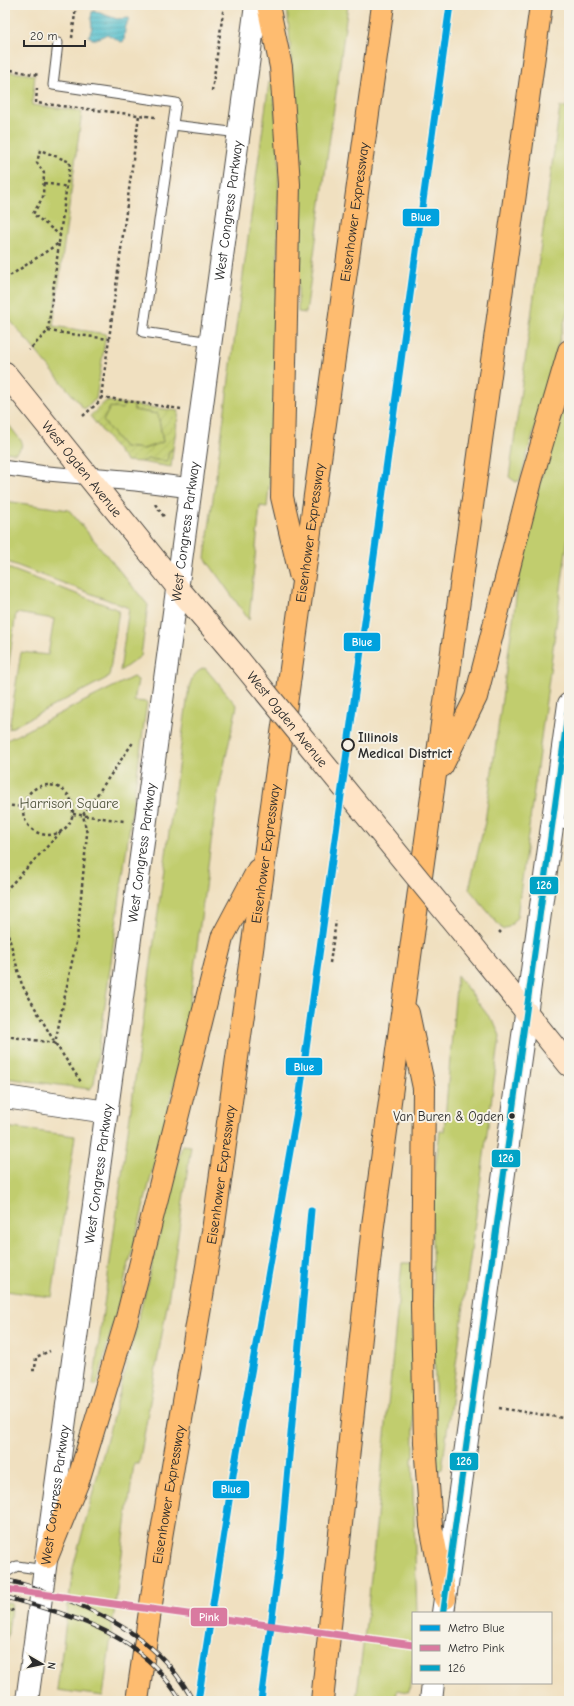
<svg xmlns="http://www.w3.org/2000/svg" width="574" height="1706" font-family="'Comic Neue',sans-serif">
  <style>
    .green { fill: #c1cd6e; stroke: #767c4c }
    .garden { fill: url(#garden-furrows); stroke: #767c4c }
    .water { fill: url(#water-rules); stroke: #3f757c }
    .lines { fill: none; stroke-linecap: round; stroke-linejoin: round }
    .service-casing { stroke: #494641; stroke-width: 11 }
    .pedestrian-casing { stroke: #494641; stroke-width: 16 }
    .minor-casing { stroke: #494641; stroke-width: 21 }
    .tertiary-casing { stroke: #494641; stroke-width: 24 }
    .secondary-casing { stroke: #494641; stroke-width: 24 }
    .motorway-casing { stroke: #494641; stroke-width: 24 }
    .path { stroke: #494641; stroke-width: 2.5; stroke-dasharray: 3 3; stroke-linecap: butt }
    .service { stroke: #fff; stroke-width: 9 }
    .pedestrian { stroke: #fff; stroke-width: 14 }
    .minor { stroke: #fff; stroke-width: 19 }
    .tertiary { stroke: #fff; stroke-width: 22 }
    .secondary { stroke: #ffe4c6; stroke-width: 22 }
    .motorway { stroke: #febc70; stroke-width: 22 }
    .rail-casing { stroke: #2b2b2b; stroke-width: 4.5 }
    .rail { stroke: #f7f3e8; stroke-width: 3; stroke-dasharray: 9; stroke-linecap: butt }
    .secondary-bridge-casing { stroke: #494641; stroke-width: 24; stroke-linecap: butt }
    .secondary-bridge { stroke: #ffe4c6; stroke-width: 22 }
    .bus-1-casing { stroke: #f7f3e8; stroke-width: 9 }
    .bus-1 { stroke: #02a3c6; stroke-width: 6 }
    .metro-1-casing { stroke: #f7f3e8; stroke-width: 10 }
    .metro-2-casing { stroke: #f7f3e8; stroke-width: 10 }
    .metro-1 { stroke: #00a1de; stroke-width: 7 }
    .metro-2 { stroke: #d97aa0; stroke-width: 7 }
    .stop-dot { fill: #f7f3e8; stroke: #2b2b2b; stroke-width: 2 }
    .bus-dot { fill: #2b2b2b; stroke: #f7f3e8; stroke-width: 1.5 }
    .labels { text-anchor: middle; stroke-width: 4; stroke-linejoin: round; paint-order: stroke }
    .bus-label { font-size: 13px; fill: #2b2b2b; stroke: #f7f3e8; text-anchor: end }
    .street-label { font-size: 14px; fill: #2b2b2b; stroke: #f7f3e8 }
    .stop-label { font-size: 14px; font-weight: bold; fill: #2b2b2b; stroke: #f7f3e8; text-anchor: start }
    .park-label { font-size: 14px; fill: #50543c; stroke: #f7f3e8 }
    .line-badge { stroke: #f7f3e8; stroke-width: 1.5 }
    .badge-label { font-size: 11px; text-anchor: middle; font-weight: bold; fill: #fff }
  </style>
  <defs>
    <pattern id="garden-furrows" width="10" height="10" patternUnits="userSpaceOnUse"><rect width="10" height="10" fill="#c1cd6e"/><path d="M-1 1l2-2M0 10L10 0M9 11l2-2" fill="none" stroke="#a6b05f"/></pattern>
    <pattern id="water-rules" width="6" height="5" patternUnits="userSpaceOnUse"><rect width="6" height="5" fill="#53bfcd"/><path d="M0 2.5h6" fill="none" stroke="#459ba7"/></pattern>
  </defs>
  <rect width="100%" height="100%" fill="#f7f3e8"/>
  <filter id="ink" filterUnits="userSpaceOnUse"><feTurbulence type="fractalNoise" baseFrequency=".025" numOctaves="2"/><feDisplacementMap in="SourceGraphic" scale="8" xChannelSelector="R" yChannelSelector="G"/><feConvolveMatrix kernelMatrix="1 2 1 2 8 2 1 2 1" color-interpolation-filters="sRGB"/></filter>
  <filter id="wash" filterUnits="userSpaceOnUse"><feTurbulence type="fractalNoise" baseFrequency=".012" numOctaves="4" result="noise"/><feDisplacementMap in="SourceGraphic" scale="16" xChannelSelector="R" yChannelSelector="G"/><feGaussianBlur stdDeviation="0.9" result="paint"/><feColorMatrix in="noise" values="0 0 0 0 0 0 0 0 0 0 0 0 0 0 0 0 0 1.4 0 .05"/><feComposite in="paint" operator="in"/></filter>
  <g filter="url(#wash)">
    <rect width="100%" height="100%" fill="#f0e0c0"/>
    <g class="green">
      <polygon points="287,5 348,5 306,313 298,312 299,158"/>
      <polygon points="5,71 35,75 32,105 82,111 53,326 106,334 96,399 84,409 5,314"/>
      <polygon points="269,82 273,82 279,160 275,433 267,507 260,506 249,620 205,558"/>
      <polygon points="569,82 569,306 520,480 516,482 509,477 560,107 567,107"/>
      <polygon points="569,386 569,529 517,917 510,926 503,930 469,889 485,822 519,576 539,485"/>
      <polygon points="124,404 134,405 134,410 158,414 163,442 143,449 124,447 103,421 110,407 123,409"/>
      <polygon points="5,420 22,442 21,448 15,453 5,452"/>
      <polygon points="173,449 171,467 141,462 148,459 167,461 169,451"/>
      <polygon points="5,501 69,510 148,605 141,656 120,671 129,608 5,561"/>
      <polygon points="5,567 119,610 109,677 9,729 21,652 48,655 54,619 16,613 5,691"/>
      <path d="M205,668L237,706L217,798L188,1014L176,1078L123,1287L97,1385H93L187,701C189,687 190,673 205,668Z"/>
      <polygon points="133,677 138,680 134,701 147,702 94,1084 90,1089 5,1078 5,741"/>
      <polygon points="457,975 496,1026 500,1036 442,1469 437,1471 431,1197 440,1131 444,1131"/>
      <polygon points="5,1127 75,1136 52,1297 5,1291"/>
      <polygon points="182,1145 191,1146 172,1277 139,1464 134,1464 103,1696 57,1690 73,1568 129,1356"/>
      <polygon points="402,1263 412,1263 414,1455 412,1459 417,1613 413,1613 413,1662 409,1692 397,1690 396,1701 356,1701 368,1607"/>
    </g>
    <g class="garden">
      <polygon points="106,401 124,404 123,409 110,407 103,421 124,447 144,449 163,442 158,414 134,410 134,405 179,411 173,449 169,451 167,461 148,459 141,462 126,461 90,416"/>
      <polygon points="5,1602 12,1603 5,1654"/>
    </g>
    <polygon class="water" points="94,11 117,19 129,18 125,29 124,41 121,42 107,34 97,39 92,39 89,36 92,28 91,18 92,12"/>
  </g>
  <g filter="url(#ink)">
    <g class="lines">
      <defs>
        <g id="service">
          <polyline points="58,43 53,85 176,103 143,332 211,342"/>
          <polyline points="173,125 239,133"/>
          <polyline points="553,822 569,824"/>
          <polyline points="5,1573 17,1566 45,1570"/>
        </g>
        <polyline id="pedestrian" points="5,468 42,473 88,477"/>
        <polyline id="minor" points="88,477 136,481 191,488"/>
        <g id="tertiary">
          <polyline points="5,1097 107,1112"/>
          <polyline points="443,1613 569,704"/>
          <path id="s1" d="M27,1701L256,5"/>
          <polyline points="431,1701 433,1683"/>
        </g>
        <g id="secondary">
          <path id="s2" d="M5,373L178,588L240,661"/>
          <polyline points="465,936 569,1065"/>
        </g>
        <g id="motorway">
          <polyline points="268,5 281,67 289,184 282,497 300,574"/>
          <polyline points="442,766 476,697 531,481 569,351"/>
          <polyline points="408,1013 424,1088 422,1307 425,1443 431,1526 445,1598"/>
          <polyline points="47,1557 78,1481 127,1318 222,938 258,870"/>
          <path id="s3" d="M137,1701L159,1549L213,1231L383,5"/>
          <polyline points="322,1701 373,1225 541,5"/>
        </g>
      </defs>
      <use href="#service" class="service-casing"/>
      <use href="#pedestrian" class="pedestrian-casing"/>
      <use href="#minor" class="minor-casing"/>
      <use href="#tertiary" class="tertiary-casing"/>
      <use href="#secondary" class="secondary-casing"/>
      <use href="#motorway" class="motorway-casing"/>
      <g class="path">
        <polyline points="72,38 76,5"/>
        <polyline points="5,69 39,75"/>
        <polyline points="37,88 36,103 155,117"/>
        <polyline points="212,91 224,5"/>
        <polyline points="44,183 67,187"/>
        <polyline points="59,243 60,235 70,162 40,150 37,163 44,173 43,197 33,214 60,235"/>
        <polyline points="5,279 59,243 48,331 29,350"/>
        <polyline points="48,331 109,339 101,397 181,409"/>
        <polyline points="109,339 139,115"/>
        <polyline points="83,416 100,401 101,397"/>
        <polyline points="155,504 165,518"/>
        <circle cx="48" cy="810" r="25"/>
        <polyline points="5,805 23,807"/>
        <polyline points="73,814 124,821"/>
        <polyline points="5,891 61,832"/>
        <polyline points="5,923 22,985 55,1043 81,1082"/>
        <polyline points="499,931 501,933"/>
        <polyline points="330,963 336,921"/>
        <polyline points="5,1036 55,1043 77,938 87,834 83,815 134,741"/>
        <polyline points="32,1370 35,1370 36,1357 50,1351"/>
        <polyline points="499,1408 569,1419"/>
        <polyline points="5,1613 16,1609"/>
      </g>
      <use href="#service" class="service"/>
      <use href="#pedestrian" class="pedestrian"/>
      <use href="#minor" class="minor"/>
      <use href="#tertiary" class="tertiary"/>
      <use href="#secondary" class="secondary"/>
      <use href="#motorway" class="motorway"/>
      <defs>
        <g id="rail">
          <path d="M5,1580C30,1585 52,1594 75,1603C126,1625 166,1650 193,1701"/>
          <path d="M5,1597C76,1617 140,1632 181,1701"/>
        </g>
      </defs>
      <use href="#rail" class="rail-casing"/>
      <use href="#rail" class="rail"/>
      <defs>
        <g id="secondary-bridge">
          <path id="s4" d="M240,661L465,936"/>
        </g>
      </defs>
      <use href="#secondary-bridge" class="secondary-bridge-casing"/>
      <use href="#secondary-bridge" class="secondary-bridge"/>
      <defs>
        <polyline id="bus-1" points="443,1613 569,704"/>
      </defs>
      <use href="#bus-1" class="bus-1-casing"/>
      <use href="#bus-1" class="bus-1"/>
      <defs>
        <g id="metro-1">
          <polyline points="198,1701 233,1475 299,1100 450,5"/>
          <polyline points="261,1701 280,1557 311,1210"/>
        </g>
        <polyline id="metro-2" points="5,1589 413,1645"/>
      </defs>
      <use href="#metro-1" class="metro-1-casing"/>
      <use href="#metro-2" class="metro-2-casing"/>
      <use href="#metro-1" class="metro-1"/>
      <use href="#metro-2" class="metro-2"/>
    </g>
  </g>
  <circle class="stop-dot" cx="348" cy="745" r="6"/>
  <circle class="bus-dot" cx="512" cy="1116" r="3.5"/>
  <g class="labels">
    <g class="bus-label">
      <text x="504" y="1121">Van Buren &amp; Ogden</text>
    </g>
    <g class="street-label">
      <text dy="5" stroke="none"><textPath href="#s1" startOffset="1504">West Congress Parkway</textPath></text>
      <text dy="5" stroke="none"><textPath href="#s3" startOffset="1505">Eisenhower Expressway</textPath></text>
      <text dy="5" stroke="none"><textPath href="#s2" startOffset="123">West Ogden Avenue</textPath></text>
      <text dy="5" stroke="none"><textPath href="#s1" startOffset="1180">West Congress Parkway</textPath></text>
      <text dy="5" stroke="none"><textPath href="#s3" startOffset="1181">Eisenhower Expressway</textPath></text>
      <text dy="5" stroke="none"><textPath href="#s4" startOffset="75">West Ogden Avenue</textPath></text>
      <text dy="5" stroke="none"><textPath href="#s1" startOffset="856">West Congress Parkway</textPath></text>
      <text dy="5" stroke="none"><textPath href="#s3" startOffset="857">Eisenhower Expressway</textPath></text>
      <text dy="5" stroke="none"><textPath href="#s1" startOffset="532">West Congress Parkway</textPath></text>
      <text dy="5" stroke="none"><textPath href="#s3" startOffset="533">Eisenhower Expressway</textPath></text>
      <text dy="5" stroke="none"><textPath href="#s3" startOffset="209">Eisenhower Expressway</textPath></text>
      <text dy="5" stroke="none"><textPath href="#s1" startOffset="208">West Congress Parkway</textPath></text>
    </g>
    <g class="stop-label">
      <text x="358" y="742">Illinois<tspan x="358" dy="16">Medical District</tspan></text>
    </g>
    <g class="park-label">
      <text x="69" y="808">Harrison Square</text>
    </g>
  </g>
  <g class="line-badge">
    <rect x="402" y="208" width="38" height="19" rx="4" fill="#00a1de"/>
    <rect x="343" y="632" width="38" height="20" rx="4" fill="#00a1de"/>
    <rect x="529" y="876" width="30" height="19" rx="4" fill="#02a3c6"/>
    <rect x="285" y="1057" width="38" height="19" rx="4" fill="#00a1de"/>
    <rect x="491" y="1149" width="30" height="19" rx="4" fill="#02a3c6"/>
    <rect x="449" y="1452" width="30" height="19" rx="4" fill="#02a3c6"/>
    <rect x="212" y="1480" width="38" height="19" rx="4" fill="#00a1de"/>
    <rect x="190" y="1607" width="38" height="20" rx="4" fill="#d97aa0"/>
  </g>
  <g class="badge-label">
    <text x="421" y="221">Blue</text>
    <text x="362" y="646">Blue</text>
    <text x="544" y="889">126</text>
    <text x="304" y="1071">Blue</text>
    <text x="506" y="1162">126</text>
    <text x="464" y="1465">126</text>
    <text x="231" y="1493">Blue</text>
    <text x="209" y="1621">Pink</text>
  </g>
  <rect width="574" height="1706" fill="none" stroke="#f7f3e8" stroke-width="20"/>
  <rect x="412" y="1612" width="140" height="72" fill="#f7f3e8" stroke="#a5a39c"/>
  <rect x="420" y="1625" width="20" height="6" fill="#00a1de" stroke="#a5a39c"/>
  <text x="448" y="1632" font-size="12" fill="#2b2b2b">Metro Blue</text>
  <rect x="420" y="1645" width="20" height="6" fill="#d97aa0" stroke="#a5a39c"/>
  <text x="448" y="1652" font-size="12" fill="#2b2b2b">Metro Pink</text>
  <rect x="420" y="1665" width="20" height="6" fill="#02a3c6" stroke="#a5a39c"/>
  <text x="448" y="1672" font-size="12" fill="#2b2b2b">126</text>
  <g transform="translate(42 1664) rotate(99)" stroke="#f7f3e8" stroke-width="3" paint-order="stroke">
  <path d="M0-3L7 15L0 10L-7 15Z" fill="#2b2b2b"/>
  <text y="-6" font-size="11" font-weight="bold" text-anchor="middle" fill="#2b2b2b">N</text>
  </g>
  <path d="M24 40v6h61v-6" fill="none" stroke="#2b2b2b" stroke-width="2"/>
  <text x="30" y="40" font-size="12" fill="#2b2b2b" stroke="#f7f3e8" stroke-width="3" paint-order="stroke">20 m</text>
</svg>
